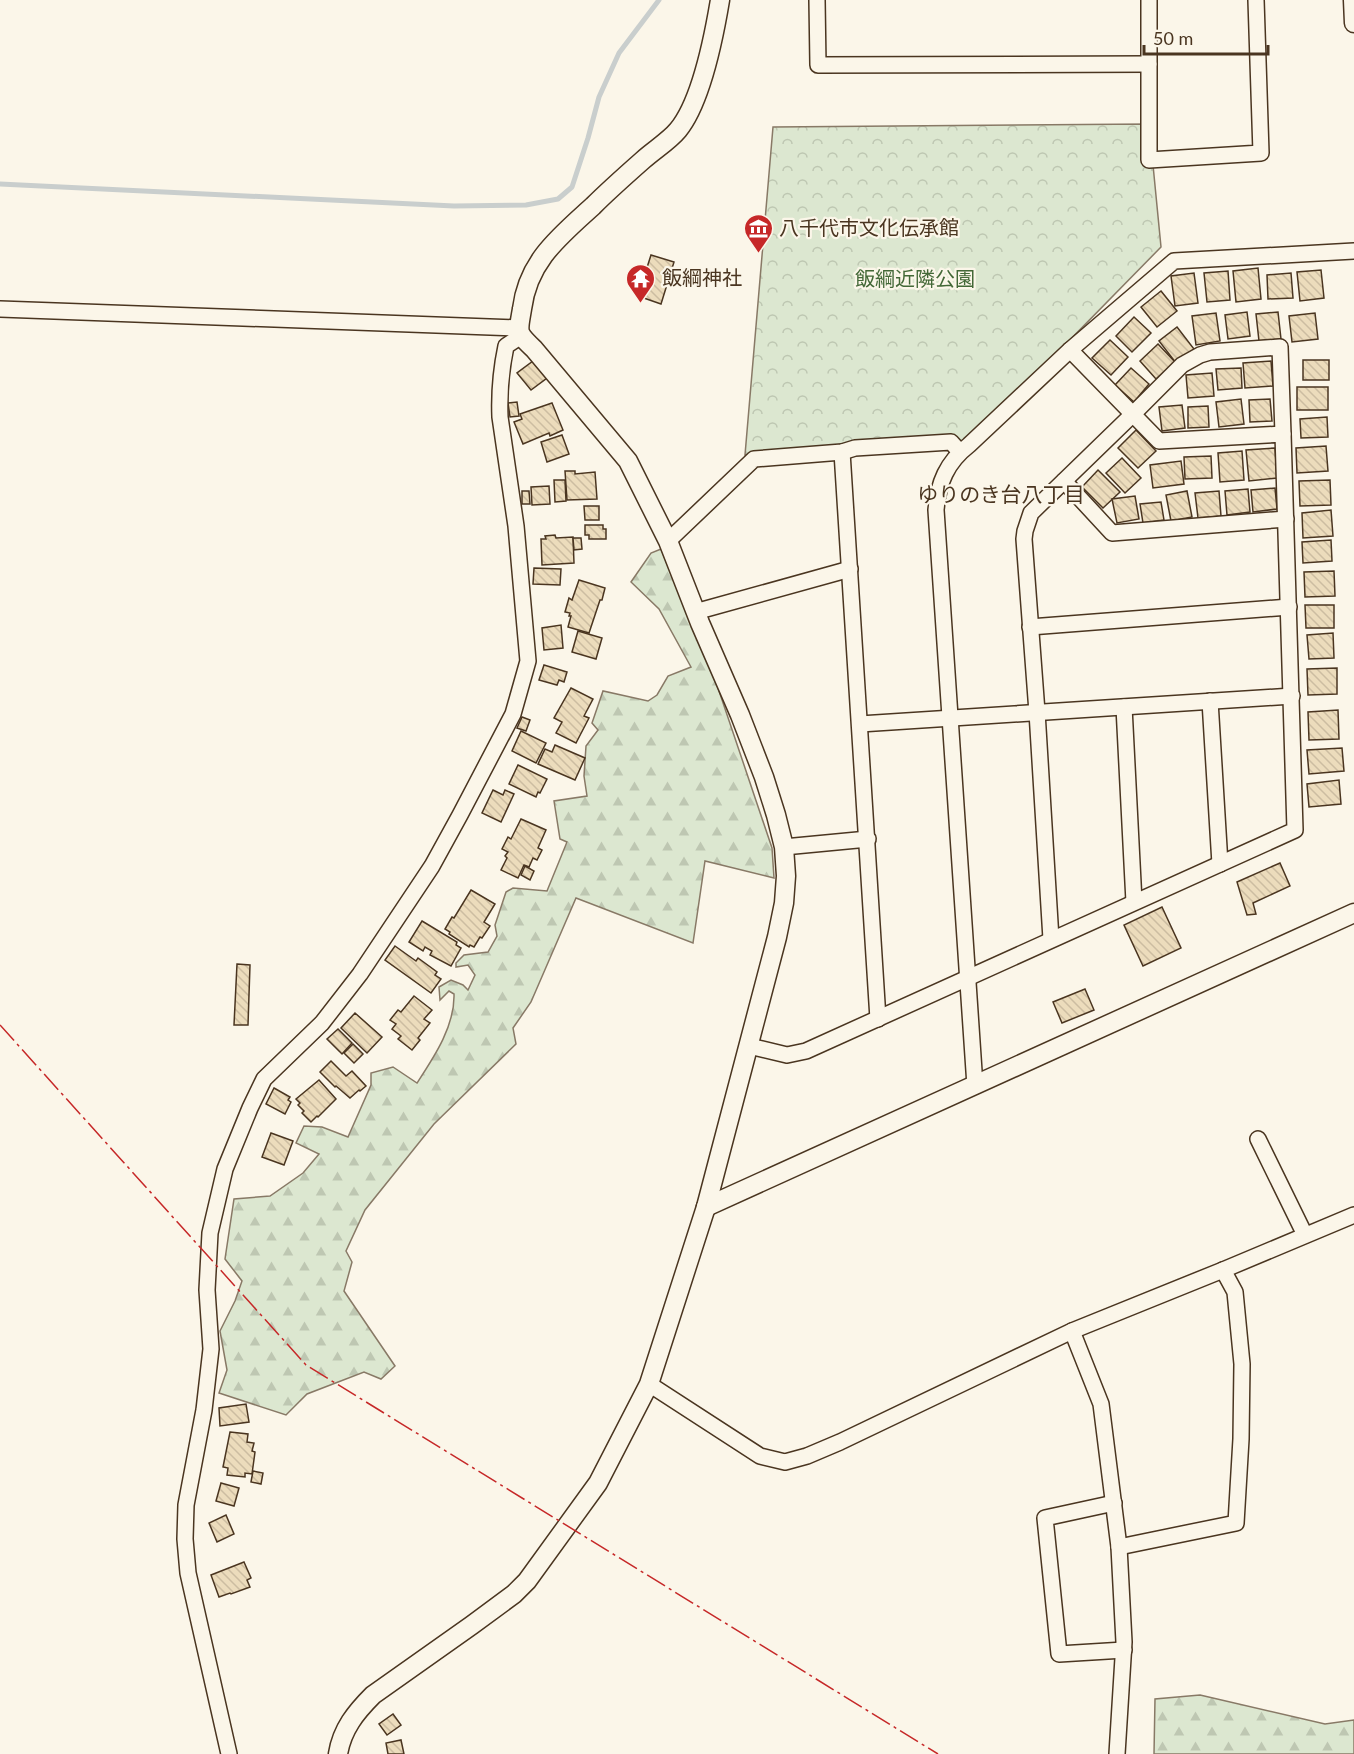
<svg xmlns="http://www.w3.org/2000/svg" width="1354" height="1754" font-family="Lato,'Noto Sans JP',sans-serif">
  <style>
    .forest { fill: url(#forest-firs); stroke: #887966; stroke-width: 1.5 }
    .park { fill: url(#park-crowns); stroke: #887966; stroke-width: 1.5 }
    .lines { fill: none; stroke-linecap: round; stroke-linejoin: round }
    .stream { stroke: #c9cecd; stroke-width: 5 }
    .building { fill: url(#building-back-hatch); stroke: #4a3520; stroke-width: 1.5 }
    .minor-casing { stroke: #4a3520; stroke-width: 18 }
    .tertiary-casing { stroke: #4a3520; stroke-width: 21 }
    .minor { stroke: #fbf6e9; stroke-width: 15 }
    .tertiary { stroke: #fbf6e9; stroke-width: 18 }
    .power { stroke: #c62828; stroke-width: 1.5; stroke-dasharray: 21 4.5 3 4.5; stroke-linecap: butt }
    .labels { text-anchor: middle; stroke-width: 4.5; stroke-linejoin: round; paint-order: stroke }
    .poi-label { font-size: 20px; fill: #4a3520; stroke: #fbf6e9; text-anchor: start }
    .park-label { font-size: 20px; fill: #436837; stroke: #fbf6e9 }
    .neighbourhood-label { font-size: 21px; fill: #4a3520; stroke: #fbf6e9 }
  </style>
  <defs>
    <pattern id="forest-firs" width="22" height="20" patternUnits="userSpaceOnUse" patternTransform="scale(1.5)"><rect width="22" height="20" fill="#dce7d0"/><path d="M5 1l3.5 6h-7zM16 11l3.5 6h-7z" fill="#bec7b2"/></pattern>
    <pattern id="park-crowns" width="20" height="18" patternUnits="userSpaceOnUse" patternTransform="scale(1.5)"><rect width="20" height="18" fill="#dce7d0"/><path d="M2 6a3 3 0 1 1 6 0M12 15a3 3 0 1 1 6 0" fill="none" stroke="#bec7b2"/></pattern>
    <pattern id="building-back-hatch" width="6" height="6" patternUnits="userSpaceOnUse" patternTransform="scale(1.5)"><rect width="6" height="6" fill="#ecdcbc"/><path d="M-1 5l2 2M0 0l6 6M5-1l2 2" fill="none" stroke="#ccbda1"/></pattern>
  </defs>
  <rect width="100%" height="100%" fill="#fbf6e9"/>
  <g class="forest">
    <path d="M661,549L716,682L772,848L774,878L705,861L693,943L576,898L531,1002L513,1028L516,1044L434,1124L365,1210L346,1251L352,1262L344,1291L395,1366L381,1379L364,1372L307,1394L286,1415L219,1393L227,1370L220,1331L235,1301L242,1281L225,1259L234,1199L270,1196L303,1173L319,1154L296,1143L304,1126L322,1127L348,1137L371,1085V1073L393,1067L417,1083C434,1057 455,1026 454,994L449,991L440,1000L439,987L451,980L463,985L468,990L475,975L468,965L456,967V963L464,955L488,952L497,936L495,925L506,892L513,888L547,891L567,842L560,839L554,801L587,796L584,776L586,746L598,730L592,723L603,691L648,701L657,695L668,676L691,667L659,609L631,582L651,553Z"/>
    <polygon points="1200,1695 1325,1724 1354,1720 1354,1754 1154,1754 1155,1699"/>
  </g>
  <polygon class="park" points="1149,124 1161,247 960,452 952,440 745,455 773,127"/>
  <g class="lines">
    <polyline class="stream" points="0,184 454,206 526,205 558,199 572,187 588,138 599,97 619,53 659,0"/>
  </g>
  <g class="building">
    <polygon points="651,255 674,262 661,304 638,296"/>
    <polygon points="1258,268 1261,299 1236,302 1233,271"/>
    <polygon points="1321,270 1324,298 1300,301 1297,272"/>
    <polygon points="1228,271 1230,300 1207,302 1204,273"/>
    <polygon points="1194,273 1198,303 1175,306 1171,276"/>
    <polygon points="1291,273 1293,298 1268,299 1267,275"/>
    <polygon points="1161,291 1177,311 1157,327 1141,307"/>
    <polygon points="1247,312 1250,336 1228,339 1225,315"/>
    <polygon points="1278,312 1281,339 1259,341 1256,314"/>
    <polygon points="1216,313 1220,341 1196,345 1192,316"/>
    <polygon points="1315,313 1318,339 1292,342 1289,316"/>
    <polygon points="1134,317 1151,333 1132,352 1116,336"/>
    <polygon points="1177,327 1194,349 1176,363 1159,341"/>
    <polygon points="1110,340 1128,357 1111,375 1092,358"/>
    <polygon points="1158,344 1175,362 1156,379 1140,361"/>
    <rect x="1303" y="360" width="26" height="20"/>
    <polygon points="533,361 547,378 531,390 517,373"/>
    <polygon points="1271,361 1273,386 1245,388 1243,363"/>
    <polygon points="1131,368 1149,384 1134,402 1115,385"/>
    <polygon points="1241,368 1242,388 1218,390 1216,369"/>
    <polygon points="1212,373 1214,396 1188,398 1186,375"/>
    <rect x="1297" y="387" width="31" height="23"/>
    <polygon points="1241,399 1244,424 1219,427 1216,402"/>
    <polygon points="1270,399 1272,421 1250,422 1249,400"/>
    <polygon points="517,402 519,416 510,417 508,403"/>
    <polygon points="552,403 563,430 550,436 549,433 523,444 514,422 522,419 520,414"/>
    <polygon points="1182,405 1185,428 1162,431 1159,407"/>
    <polygon points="1208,406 1209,427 1188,428 1188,407"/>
    <polygon points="1327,417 1328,437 1301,438 1300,419"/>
    <polygon points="1136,430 1156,451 1138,468 1118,448"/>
    <polygon points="562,435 569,454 547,462 541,442"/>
    <polygon points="1326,446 1328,471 1297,473 1296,448"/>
    <polygon points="1275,448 1277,478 1249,481 1246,450"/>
    <polygon points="1242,451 1244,480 1220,482 1218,453"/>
    <polygon points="1211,456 1212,478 1185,479 1184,457"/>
    <polygon points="1122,458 1141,478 1125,493 1106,473"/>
    <polygon points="1181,461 1184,484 1153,488 1150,465"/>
    <polygon points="1098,470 1120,492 1103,508 1082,487"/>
    <polygon points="565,471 575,471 575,474 595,472 597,499 567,500"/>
    <polygon points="554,480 565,480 566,501 555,502"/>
    <polygon points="1330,480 1331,505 1300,506 1299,481"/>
    <polygon points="549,486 550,504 532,505 531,487"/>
    <polygon points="1275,488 1277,509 1253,512 1251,490"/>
    <polygon points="1248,489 1250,512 1227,515 1225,491"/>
    <polygon points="522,491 529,491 530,504 522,504"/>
    <polygon points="1187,491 1192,517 1171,521 1166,495"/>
    <polygon points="1219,491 1221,516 1198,518 1195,493"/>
    <polygon points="1135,496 1139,519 1117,523 1112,499"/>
    <polygon points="1161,502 1164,520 1143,523 1140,504"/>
    <polygon points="584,506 599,506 599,520 585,520"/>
    <polygon points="1331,510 1333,536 1303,538 1302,513"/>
    <polygon points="585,525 603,525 603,529 606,529 606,539 589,539 589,535 585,535"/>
    <polygon points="555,535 556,538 573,537 574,563 542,565 541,539 546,539 545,536"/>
    <polygon points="573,538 581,538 582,549 574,550"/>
    <polygon points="1331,540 1332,561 1303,563 1302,542"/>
    <polygon points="534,568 561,569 560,585 533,584"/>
    <polygon points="1334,571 1335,596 1305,597 1304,572"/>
    <polygon points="579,580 605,588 602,600 600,600 589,633 568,627 571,616 569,616 570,613 565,612 569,598 572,600"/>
    <polygon points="1305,605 1334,605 1334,628 1306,628"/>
    <polygon points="561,625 563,648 544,650 542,628"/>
    <polygon points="578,631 602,638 596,659 572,652"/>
    <polygon points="1333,633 1334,658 1309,659 1307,635"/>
    <polygon points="544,665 567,672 564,682 559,680 557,685 539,680"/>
    <polygon points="1337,668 1337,694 1308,695 1307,669"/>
    <polygon points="571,688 593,699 584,716 589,718 576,743 556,733 562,722 554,718"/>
    <polygon points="1338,710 1339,739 1309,740 1308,712"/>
    <polygon points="522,717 530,720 526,731 517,728"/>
    <polygon points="521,731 546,743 536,763 512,751"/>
    <polygon points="555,745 585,758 575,780 538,764 545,749 552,752"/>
    <polygon points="1342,748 1344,771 1309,774 1307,750"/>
    <polygon points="518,765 547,779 540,793 538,792 536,797 509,784"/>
    <polygon points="1339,780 1341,804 1309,807 1307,784"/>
    <polygon points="493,790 503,795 505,790 514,794 501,822 482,813"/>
    <polygon points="521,819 546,830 538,848 542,850 537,860 533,858 529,867 524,865 518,878 501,870 507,858 505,856 508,852 502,849 508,837 511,839"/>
    <polygon points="1280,863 1290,886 1253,903 1256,914 1247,915 1237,882"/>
    <polygon points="525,866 534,871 530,880 521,875"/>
    <polygon points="471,890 495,904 484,922 490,926 482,938 480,937 474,947 470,945 469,947 449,934 450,932 445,929 452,917 454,918"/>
    <polygon points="1162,907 1181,948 1143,966 1124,925"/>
    <polygon points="422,921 457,942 456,945 461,948 451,966 430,955 432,951 425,947 423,951 409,942"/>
    <polygon points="395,946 416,961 418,958 437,972 435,975 441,979 431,993 385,960"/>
    <polygon points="237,964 250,965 248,1025 234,1025"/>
    <polygon points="1085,989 1094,1010 1062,1023 1053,1002"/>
    <polygon points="414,996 432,1010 424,1019 430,1023 418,1038 420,1040 412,1050 398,1039 401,1036 392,1029 396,1024 390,1020 398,1010 401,1012"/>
    <polygon points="355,1013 382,1037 367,1053 341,1028"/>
    <polygon points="338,1029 352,1043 342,1054 327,1039"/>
    <polygon points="353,1044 363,1054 354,1063 344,1053"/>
    <polygon points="331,1061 346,1076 352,1071 366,1086 360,1091 359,1090 350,1098 336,1086 335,1087 320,1072"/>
    <polygon points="319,1080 336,1099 318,1117 317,1116 311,1122 302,1113 304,1111 298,1105 300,1103 296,1099"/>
    <polygon points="274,1088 290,1097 288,1100 291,1102 285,1114 266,1104"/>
    <polygon points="271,1133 293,1141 284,1165 262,1157"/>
    <polygon points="246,1404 249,1422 220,1426 219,1408"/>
    <polygon points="230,1432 248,1434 247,1442 254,1443 252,1451 255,1452 252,1474 245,1473 245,1477 227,1475 228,1468 223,1467"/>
    <polygon points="253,1471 263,1473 261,1484 251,1482"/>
    <polygon points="221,1483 239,1488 234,1506 216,1501"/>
    <polygon points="226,1515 234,1534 217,1542 209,1523"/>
    <polygon points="244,1562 251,1578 247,1580 250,1587 231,1594 230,1593 219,1597 211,1575"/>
    <polygon points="393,1714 401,1725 387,1735 379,1724"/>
    <polygon points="401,1740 404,1754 388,1754 386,1743"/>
  </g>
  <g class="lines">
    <defs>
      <g id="minor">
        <polyline points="817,0 818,65 1149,64"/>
        <polyline points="1149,0 1149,160 1261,153 1256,0"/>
        <polyline points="0,309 519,328"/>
        <polyline points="842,452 878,1019"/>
        <polyline points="1064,481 1112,533 1286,519"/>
        <polyline points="668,541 754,459 842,452 855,448 951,442 960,452"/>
        <polyline points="695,612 850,569"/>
        <polyline points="1030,627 1289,607"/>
        <polyline points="1210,701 1220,864"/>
        <polyline points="1124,707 1134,902"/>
        <polyline points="860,724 1292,696"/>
        <polyline points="784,847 868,839"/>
        <polyline points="1051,939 1037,712 1024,539 1025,531 1031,513 1132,415 1182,365 1200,355 1210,352 1280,347 1283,434"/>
        <polyline points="749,1046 787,1055 806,1051 1295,830 1283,434 1159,441 1070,350"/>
        <path d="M975,1086L936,510C938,483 947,462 969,445L1070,350L1174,261L1354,251"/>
        <polyline points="1258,1139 1305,1235"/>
        <polyline points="1072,1331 1101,1404 1119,1547 1124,1642 1117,1754"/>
        <polyline points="649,1384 760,1456 785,1462 807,1456 840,1442 1072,1331 1223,1270 1354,1215"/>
        <polyline points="1114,1503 1045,1518 1059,1654 1124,1650"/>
        <polyline points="1119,1547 1236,1523 1241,1439 1242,1364 1235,1292 1223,1270"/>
        <path d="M229,1754L188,1573L185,1539L186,1505L204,1410L211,1349L207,1290L210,1233L225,1169L250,1108L264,1079L322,1023L360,974L432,866L460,815L513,714L528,661L516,526L500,417C499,393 501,370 506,346L521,336"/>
      </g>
      <g id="tertiary">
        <polyline points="1353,0 1354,23"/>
        <polyline points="706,1207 1354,913"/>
        <path d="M338,1754C342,1729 356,1712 373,1695L472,1625L514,1594L527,1581L598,1483L649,1384L706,1207L777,937L784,903L786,876L784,847L776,815L764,777L740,715L700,623L668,541L628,461L534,349C516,332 518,333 522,309C528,261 559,237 593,206C609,190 626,175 643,160C654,150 669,141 678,130C701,102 714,36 720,0"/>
      </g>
    </defs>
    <use href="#minor" class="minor-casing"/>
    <use href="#tertiary" class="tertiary-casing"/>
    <use href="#minor" class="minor"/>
    <use href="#tertiary" class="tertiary"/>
    <polyline class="power" points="0,1025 306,1365 938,1754"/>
  </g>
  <defs>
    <symbol id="museum-pin" viewBox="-11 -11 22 30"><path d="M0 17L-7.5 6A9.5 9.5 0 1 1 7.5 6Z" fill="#c62828" stroke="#fbf6e9"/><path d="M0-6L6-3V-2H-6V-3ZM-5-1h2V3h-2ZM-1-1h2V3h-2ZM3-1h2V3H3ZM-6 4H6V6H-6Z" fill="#fff"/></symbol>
    <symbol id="temple-pin" viewBox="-11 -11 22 30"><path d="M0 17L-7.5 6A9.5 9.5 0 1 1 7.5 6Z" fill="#c62828" stroke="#fbf6e9"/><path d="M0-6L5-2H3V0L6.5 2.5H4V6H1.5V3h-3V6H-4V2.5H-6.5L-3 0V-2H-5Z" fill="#fff"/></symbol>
  </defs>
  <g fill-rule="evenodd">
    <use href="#museum-pin" x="742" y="212" width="33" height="45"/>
    <use href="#temple-pin" x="624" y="262" width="33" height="45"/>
  </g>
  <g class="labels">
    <g class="poi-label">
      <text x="779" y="235">八千代市文化伝承館</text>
      <text x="662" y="285">飯綱神社</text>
    </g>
    <g class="park-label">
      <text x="915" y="286">飯綱近隣公園</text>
    </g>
    <g class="neighbourhood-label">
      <text x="1001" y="502">ゆりのき台八丁目</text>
    </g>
  </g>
  <path d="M1144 45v9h124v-9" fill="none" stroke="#4a3520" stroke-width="3"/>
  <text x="1153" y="45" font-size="18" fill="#4a3520" stroke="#fbf6e9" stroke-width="4.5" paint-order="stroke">50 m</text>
</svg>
